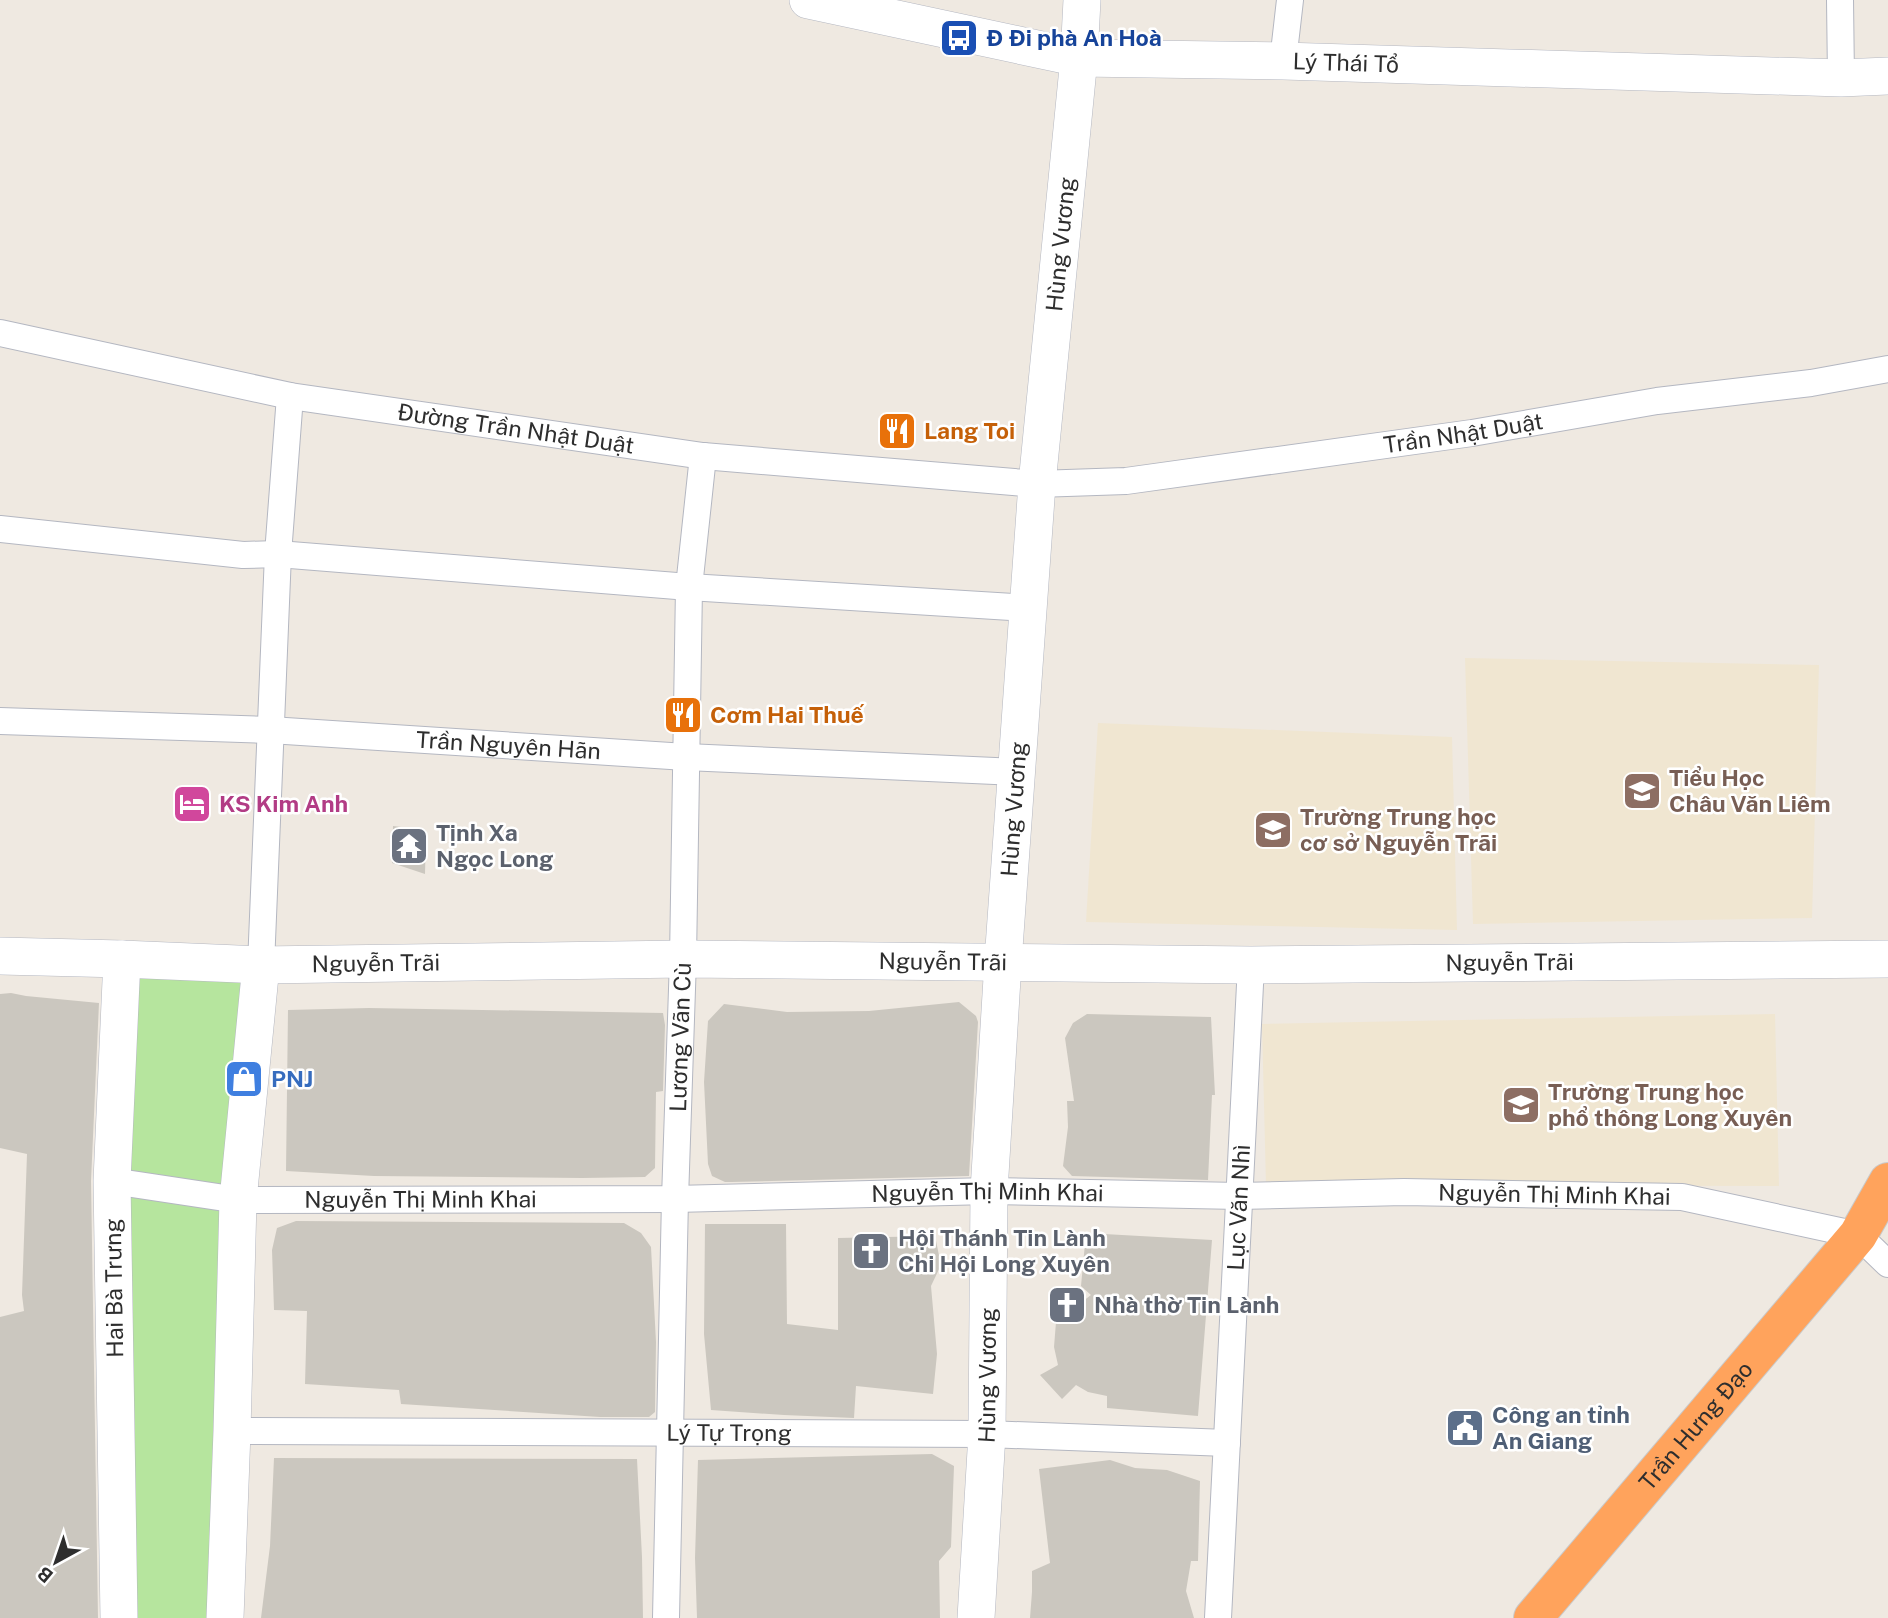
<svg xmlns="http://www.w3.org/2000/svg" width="1888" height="1618" font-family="'Public Sans',sans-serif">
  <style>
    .education { fill: #f0e6d1 }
    .green { fill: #b6e59e }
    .building { fill: #cbc7bf }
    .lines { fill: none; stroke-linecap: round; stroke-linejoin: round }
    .street-casing { stroke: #b4b7c1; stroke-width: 28 }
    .secondary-casing { stroke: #b4b7c1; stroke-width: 38 }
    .highway-casing { stroke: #c9c9c9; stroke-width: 40 }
    .street { stroke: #fff; stroke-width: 26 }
    .secondary { stroke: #fff; stroke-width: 37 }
    .highway { stroke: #ffa35c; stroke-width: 38 }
    .labels { text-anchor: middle; stroke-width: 5; stroke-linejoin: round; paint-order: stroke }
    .transit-label { font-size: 23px; font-weight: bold; fill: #164399; stroke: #fff; text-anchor: start }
    .street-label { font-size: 23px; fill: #2e2e2e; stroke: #fff }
    .food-label { font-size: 23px; font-weight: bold; fill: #c56008; stroke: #fff; text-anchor: start }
    .education-label { font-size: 23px; font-weight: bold; fill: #785e54; stroke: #fff; text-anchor: start }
    .hotel-label { font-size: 23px; font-weight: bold; fill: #b23c85; stroke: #fff; text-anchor: start }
    .worship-label { font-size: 23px; font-weight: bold; fill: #5b616d; stroke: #fff; text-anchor: start }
    .shop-label { font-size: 23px; font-weight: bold; fill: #366cbe; stroke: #fff; text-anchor: start }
    .service-label { font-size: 23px; font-weight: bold; fill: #4e5e75; stroke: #fff; text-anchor: start }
  </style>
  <rect width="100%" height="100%" fill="#efe9e1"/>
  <g class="education">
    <polygon points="1465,658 1819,665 1812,918 1473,924"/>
    <polygon points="1098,723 1452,737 1457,930 1086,922"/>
    <polygon points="1775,1014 1779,1186 1266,1185 1262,1024"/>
  </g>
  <polygon class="green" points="122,959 261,965 227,1618 120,1618"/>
  <g class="building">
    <polygon points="393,826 426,830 425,874 392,863"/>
    <polygon points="11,993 26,996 99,1003 91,1181 98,1618 0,1618 0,1317 24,1311 22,1295 27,1154 0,1148 0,994"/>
    <polygon points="959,1002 976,1016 978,1022 969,1176 731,1182 725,1182 712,1176 708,1164 704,1082 708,1021 724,1004 787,1012 869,1011"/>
    <polygon points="369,1008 663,1013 665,1025 663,1091 656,1092 655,1168 645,1177 582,1178 374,1176 286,1171 288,1010"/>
    <polygon points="1087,1014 1211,1017 1215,1095 1212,1095 1208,1180 1072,1176 1063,1166 1068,1127 1067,1101 1074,1101 1065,1038 1073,1023"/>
    <polygon points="296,1221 624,1223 641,1233 651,1247 656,1342 655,1412 649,1417 600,1417 401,1404 399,1390 305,1384 307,1311 274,1310 272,1250 277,1228"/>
    <polygon points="705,1224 786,1224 787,1324 838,1330 838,1238 935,1236 941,1265 931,1286 937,1354 933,1394 856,1386 854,1418 784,1415 711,1410 704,1334"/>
    <polygon points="1086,1233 1212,1240 1198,1416 1107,1408 1107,1396 1088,1392 1076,1385 1062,1399 1040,1375 1058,1365 1054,1347 1056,1322 1091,1295 1081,1286"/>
    <polygon points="932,1454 954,1466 951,1547 939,1561 940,1618 697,1618 695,1558 698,1460"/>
    <polygon points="274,1458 637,1459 642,1557 643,1618 261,1618 270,1546"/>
    <polygon points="1110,1460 1135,1468 1167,1470 1200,1481 1198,1561 1191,1561 1186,1591 1194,1618 1030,1618 1032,1592 1032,1571 1050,1563 1039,1469"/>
  </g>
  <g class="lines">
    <defs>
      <g id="street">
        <polyline points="1840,0 1841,78"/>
        <polyline points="1283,61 1290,0"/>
        <path id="s1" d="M0,333L290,396L703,456L1037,484L1126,481L1472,433L1657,401L1811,383L1888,369"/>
        <polyline points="0,529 243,555 278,554 689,587 1028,608"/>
        <path id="s2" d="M0,721L270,730L686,757L1017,772"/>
        <polyline points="261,965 278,554 290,396"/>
        <path id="s3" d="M112,1181L238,1200L675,1199L989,1191L1239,1196L1404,1192L1682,1197L1858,1235L1888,1264"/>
        <path id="s4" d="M232,1431L987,1434L1227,1443"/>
        <path id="s5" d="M666,1618L675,1199L683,959L689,587L703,456"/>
        <path id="s6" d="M1218,1618L1251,965"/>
      </g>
      <g id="secondary">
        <path id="s7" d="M808,0L1079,58L1283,61L1841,78L1888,76"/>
        <path id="s8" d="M0,956L122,959L261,965L683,959L1251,965L1888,959"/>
        <polyline points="119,1618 112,1181 122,959"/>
        <polyline points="225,1618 232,1431 238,1200 261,965"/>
        <path id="s9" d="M976,1618L987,1434L989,1191L1003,962L1037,484L1079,58L1082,0"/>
      </g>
      <g id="highway">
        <path id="s10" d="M1533,1618L1858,1235L1888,1182"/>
      </g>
    </defs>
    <use href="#street" class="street-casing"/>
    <use href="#secondary" class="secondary-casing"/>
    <use href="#highway" class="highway-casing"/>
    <use href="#street" class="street"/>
    <use href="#secondary" class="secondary"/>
    <use href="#highway" class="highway"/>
  </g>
  <defs>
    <symbol id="bus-square" viewBox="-11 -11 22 22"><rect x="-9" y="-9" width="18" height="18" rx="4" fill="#1a4fb4" stroke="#fff"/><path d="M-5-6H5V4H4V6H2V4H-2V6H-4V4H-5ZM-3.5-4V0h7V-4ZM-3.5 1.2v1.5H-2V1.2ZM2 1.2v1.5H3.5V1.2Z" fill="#fff"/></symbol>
    <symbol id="restaurant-square" viewBox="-11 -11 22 22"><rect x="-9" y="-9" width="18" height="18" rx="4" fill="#e8710a" stroke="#fff"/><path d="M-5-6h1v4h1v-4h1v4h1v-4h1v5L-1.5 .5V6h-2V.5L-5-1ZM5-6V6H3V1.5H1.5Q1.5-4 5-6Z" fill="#fff"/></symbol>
    <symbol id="school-square" viewBox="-11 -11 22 22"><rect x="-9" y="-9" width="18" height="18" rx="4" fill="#8d6e63" stroke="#fff"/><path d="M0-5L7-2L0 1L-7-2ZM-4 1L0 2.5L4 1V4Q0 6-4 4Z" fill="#fff"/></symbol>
    <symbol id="hotel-square" viewBox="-11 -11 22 22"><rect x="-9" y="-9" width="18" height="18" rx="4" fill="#d1479c" stroke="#fff"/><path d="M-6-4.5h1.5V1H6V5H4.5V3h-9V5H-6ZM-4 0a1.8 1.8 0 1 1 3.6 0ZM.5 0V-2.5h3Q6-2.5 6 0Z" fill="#fff"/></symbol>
    <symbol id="temple-square" viewBox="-11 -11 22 22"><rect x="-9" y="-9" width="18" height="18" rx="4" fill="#6b7280" stroke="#fff"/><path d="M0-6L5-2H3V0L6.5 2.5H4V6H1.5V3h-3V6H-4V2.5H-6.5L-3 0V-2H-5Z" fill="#fff"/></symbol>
    <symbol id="shop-square" viewBox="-11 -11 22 22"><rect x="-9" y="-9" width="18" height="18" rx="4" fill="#3f7fe0" stroke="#fff"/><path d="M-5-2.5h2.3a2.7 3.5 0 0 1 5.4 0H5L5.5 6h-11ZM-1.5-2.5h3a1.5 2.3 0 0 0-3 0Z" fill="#fff"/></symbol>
    <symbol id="church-square" viewBox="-11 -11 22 22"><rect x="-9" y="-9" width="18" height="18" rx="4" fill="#6b7280" stroke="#fff"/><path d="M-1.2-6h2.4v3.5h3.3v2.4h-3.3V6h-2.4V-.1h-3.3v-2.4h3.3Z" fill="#fff"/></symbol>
    <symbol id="civic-square" viewBox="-11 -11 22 22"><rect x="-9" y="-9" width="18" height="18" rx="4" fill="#5c6f8a" stroke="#fff"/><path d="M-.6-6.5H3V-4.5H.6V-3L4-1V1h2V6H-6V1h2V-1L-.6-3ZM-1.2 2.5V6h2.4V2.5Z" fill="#fff"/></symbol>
  </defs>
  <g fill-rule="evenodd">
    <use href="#bus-square" x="937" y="16" width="44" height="44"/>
    <use href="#restaurant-square" x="875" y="409" width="44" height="44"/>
    <use href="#restaurant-square" x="661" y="693" width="44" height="44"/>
    <use href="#school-square" x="1620" y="769" width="44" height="44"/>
    <use href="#hotel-square" x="170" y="782" width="44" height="44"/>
    <use href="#school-square" x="1251" y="808" width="44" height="44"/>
    <use href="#temple-square" x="387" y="824" width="44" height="44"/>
    <use href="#shop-square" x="222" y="1057" width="44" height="44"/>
    <use href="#school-square" x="1499" y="1083" width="44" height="44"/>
    <use href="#church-square" x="849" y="1229" width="44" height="44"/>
    <use href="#church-square" x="1045" y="1283" width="44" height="44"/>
    <use href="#civic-square" x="1443" y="1406" width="44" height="44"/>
  </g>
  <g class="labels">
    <g class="transit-label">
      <text x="986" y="46">Đ Đi phà An Hoà</text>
    </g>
    <g class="street-label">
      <text dy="8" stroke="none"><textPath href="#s7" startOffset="544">Lý Thái Tổ</textPath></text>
      <text dy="8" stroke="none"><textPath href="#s9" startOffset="1377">Hùng Vương</textPath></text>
      <text dy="8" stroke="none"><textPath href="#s1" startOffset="525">Đường Trần Nhật Duật</textPath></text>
      <text dy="8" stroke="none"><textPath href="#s1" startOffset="1479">Trần Nhật Duật</textPath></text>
      <text dy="8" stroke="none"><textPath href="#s2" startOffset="509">Trần Nguyên Hãn</textPath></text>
      <text dy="8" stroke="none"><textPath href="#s9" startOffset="810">Hùng Vương</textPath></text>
      <text dy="8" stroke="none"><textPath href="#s8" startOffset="943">Nguyễn Trãi</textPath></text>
      <text dy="8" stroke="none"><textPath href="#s8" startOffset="1510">Nguyễn Trãi</textPath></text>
      <text dy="8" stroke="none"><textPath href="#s8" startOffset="376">Nguyễn Trãi</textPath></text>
      <text dy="8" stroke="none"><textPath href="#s5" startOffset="581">Lương Vãn Cù</textPath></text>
      <text dy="8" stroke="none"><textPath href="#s3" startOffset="877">Nguyễn Thị Minh Khai</textPath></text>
      <text dy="8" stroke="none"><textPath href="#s3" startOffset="1444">Nguyễn Thị Minh Khai</textPath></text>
      <text dy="8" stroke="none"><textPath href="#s3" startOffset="310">Nguyễn Thị Minh Khai</textPath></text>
      <text dy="8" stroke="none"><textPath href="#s6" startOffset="411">Lục Văn Nhì</textPath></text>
      <text transform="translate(114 1288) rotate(-91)" y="8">Hai Bà Trưng</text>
      <text dy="8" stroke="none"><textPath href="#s9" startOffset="243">Hùng Vương</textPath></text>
      <text dy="8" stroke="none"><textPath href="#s10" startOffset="252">Trần Hưng Đạo</textPath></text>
      <text dy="8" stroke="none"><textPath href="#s4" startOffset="497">Lý Tự Trọng</textPath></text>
    </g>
    <g class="food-label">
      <text x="924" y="439">Lang Toi</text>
      <text x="710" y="723">Cơm Hai Thuế</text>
    </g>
    <g class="education-label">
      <text x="1669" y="786">Tiểu Học<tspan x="1669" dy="26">Châu Văn Liêm</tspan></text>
      <text x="1300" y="825">Trường Trung học<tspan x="1300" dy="26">cơ sở Nguyễn Trãi</tspan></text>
      <text x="1548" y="1100">Trường Trung học<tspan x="1548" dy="26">phổ thông Long Xuyên</tspan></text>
    </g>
    <g class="hotel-label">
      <text x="219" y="812">KS Kim Anh</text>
    </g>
    <g class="worship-label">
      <text x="436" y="841">Tịnh Xa<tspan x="436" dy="26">Ngọc Long</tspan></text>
      <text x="898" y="1246">Hội Thánh Tin Lành<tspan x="898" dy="26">Chi Hội Long Xuyên</tspan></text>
      <text x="1094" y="1313">Nhà thờ Tin Lành</text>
    </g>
    <g class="shop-label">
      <text x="271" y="1087">PNJ</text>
    </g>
    <g class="service-label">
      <text x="1492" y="1423">Công an tỉnh<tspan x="1492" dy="26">An Giang</tspan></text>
    </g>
  </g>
  <g transform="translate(56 1562) rotate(220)" stroke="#ffffff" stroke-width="5" paint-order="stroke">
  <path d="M0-5L12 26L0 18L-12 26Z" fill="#2e2e2e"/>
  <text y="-10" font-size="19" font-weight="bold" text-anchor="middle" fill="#2e2e2e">B</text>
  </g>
</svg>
